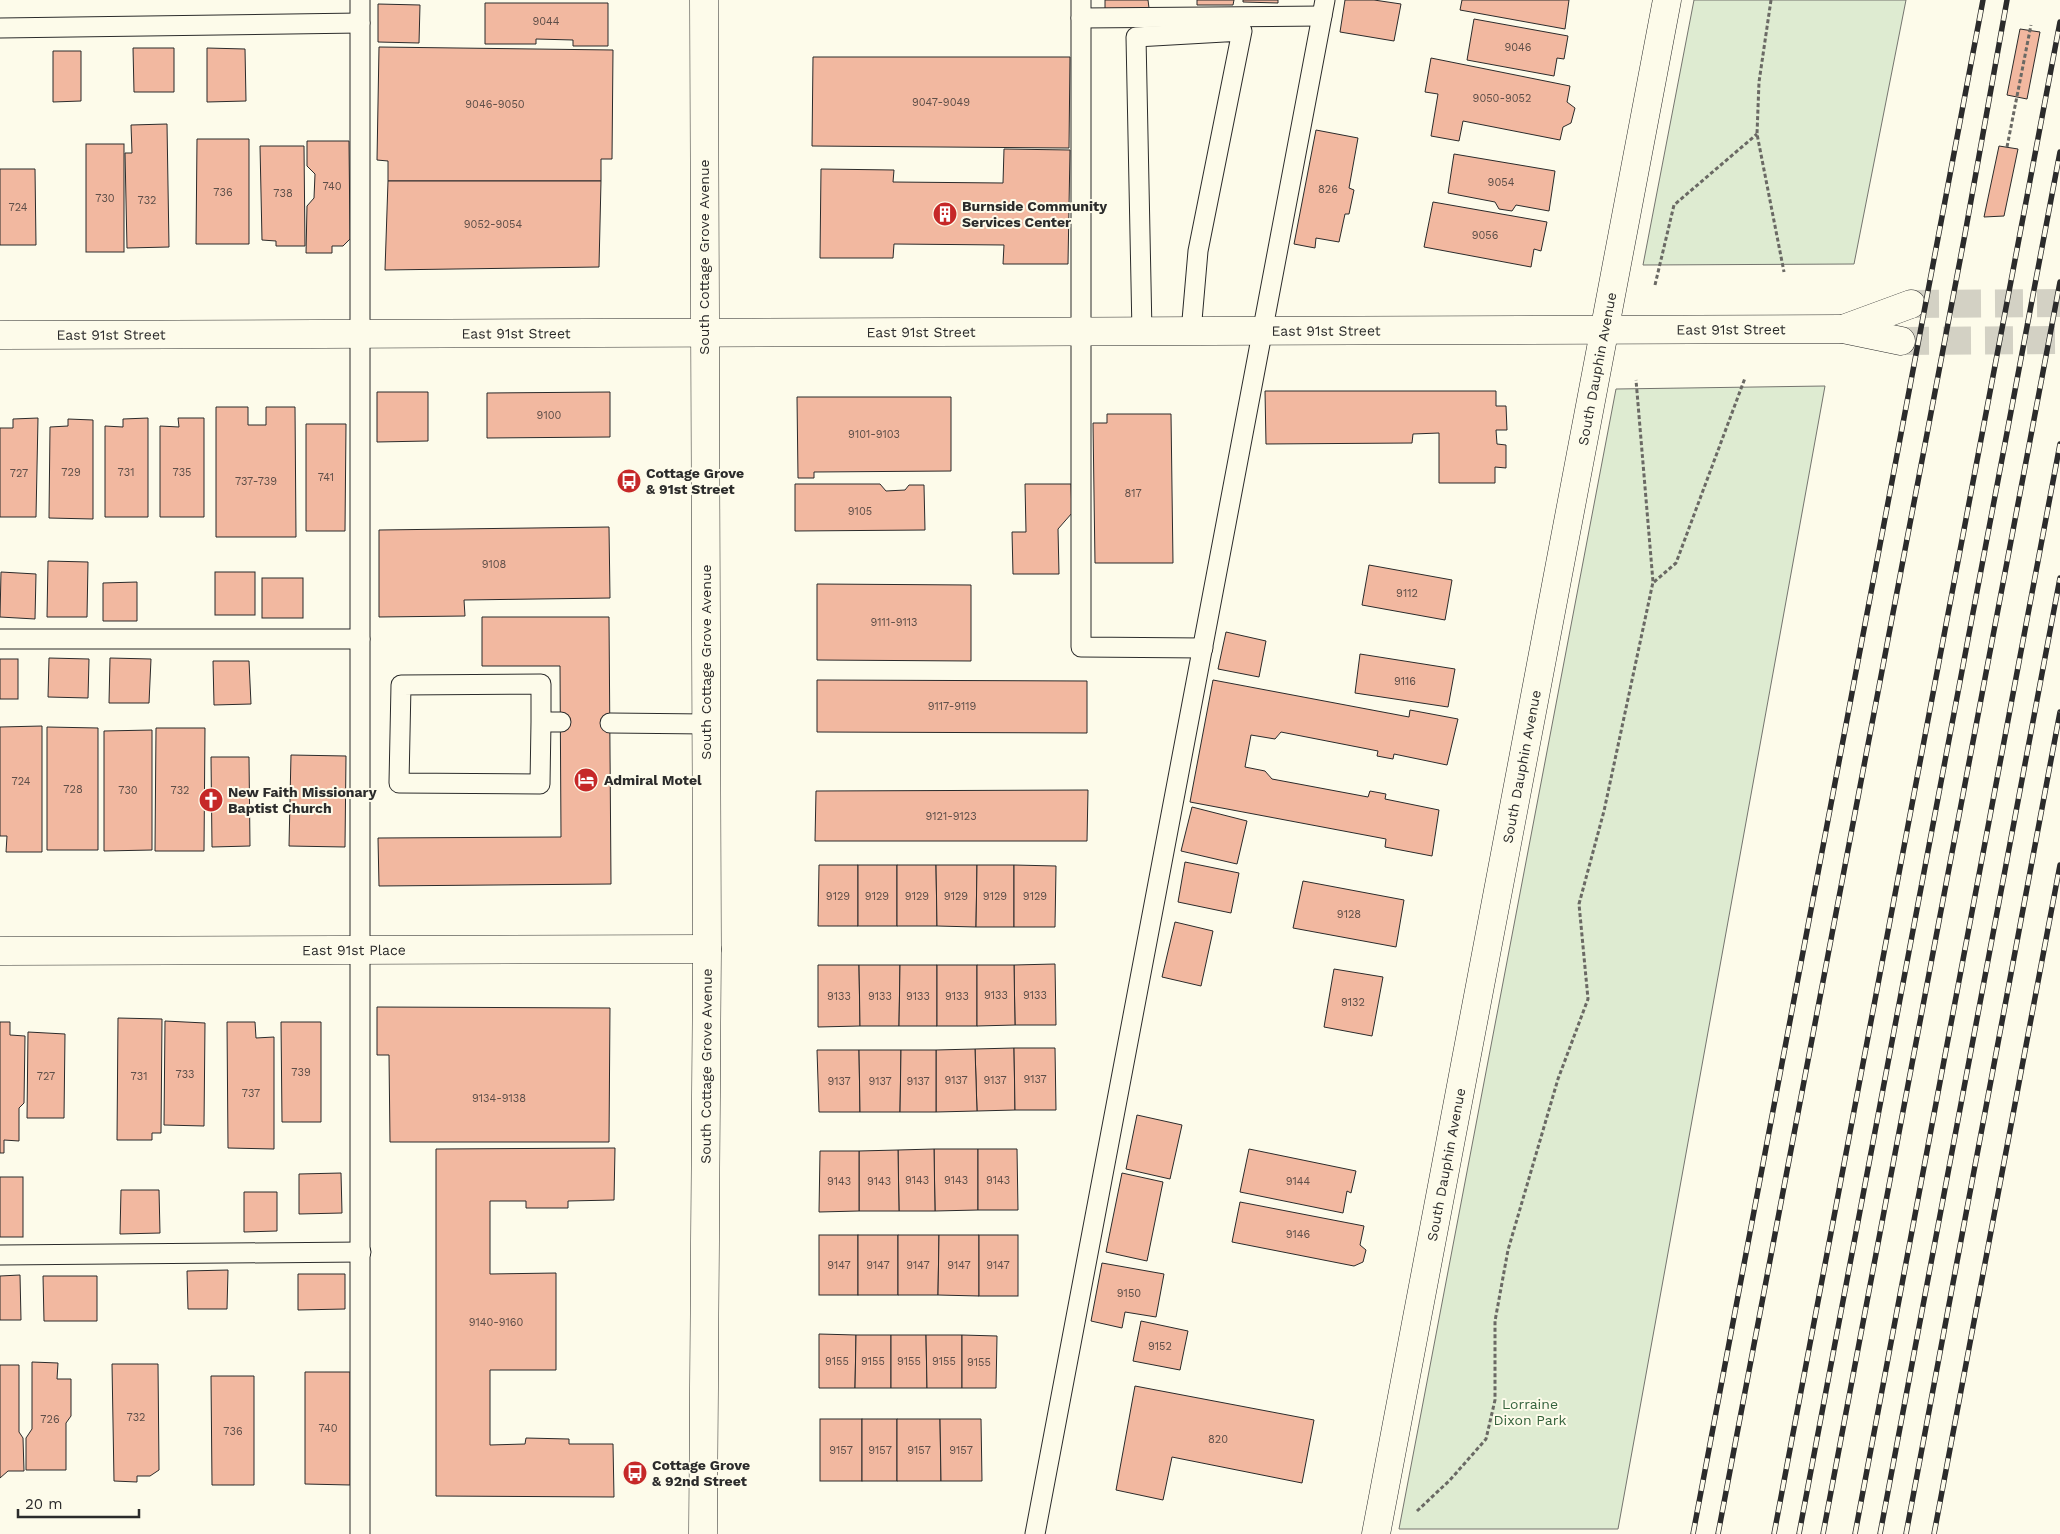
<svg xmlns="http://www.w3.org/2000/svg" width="2060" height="1534" font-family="'Work Sans',sans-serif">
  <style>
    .green { fill: #deebd1; stroke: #74746e }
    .building { fill: #f2b8a0; stroke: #2b2b2b }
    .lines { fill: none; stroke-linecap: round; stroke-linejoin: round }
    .minor-tunnel { stroke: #d3d1c4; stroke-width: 28; stroke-dasharray: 28 14; stroke-linecap: butt }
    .service-casing { stroke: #2b2b2b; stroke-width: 21 }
    .minor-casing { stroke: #2b2b2b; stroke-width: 29 }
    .secondary-casing { stroke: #2b2b2b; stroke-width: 29 }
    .path { stroke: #6a6964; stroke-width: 3; stroke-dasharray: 4 2.5; stroke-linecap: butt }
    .service { stroke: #fdfbea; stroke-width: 19 }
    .minor { stroke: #fdfbea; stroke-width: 28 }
    .secondary { stroke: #fdfbea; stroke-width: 28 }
    .rail-casing { stroke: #2b2b2b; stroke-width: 5.5 }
    .rail { stroke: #fdfbea; stroke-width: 4; stroke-dasharray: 11; stroke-linecap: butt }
    .labels { text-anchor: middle; stroke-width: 4; stroke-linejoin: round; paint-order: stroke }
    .number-label { font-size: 11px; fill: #5d4e48 }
    .poi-label { font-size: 14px; font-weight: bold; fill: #2b2b2b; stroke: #fdfbea; text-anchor: start }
    .street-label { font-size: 14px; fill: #2b2b2b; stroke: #fdfbea }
    .park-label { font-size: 14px; fill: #34623c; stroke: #fdfbea }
  </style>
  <rect width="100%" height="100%" fill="#fdfbea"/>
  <g class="green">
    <polygon points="1694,0 1906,0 1854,264 1643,265"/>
    <polygon points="1825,386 1618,1529 1399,1529 1616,389"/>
  </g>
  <g class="building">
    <polygon points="1105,0 1148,0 1149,8 1105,9"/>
    <polygon points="1197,0 1234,0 1233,5 1197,5"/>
    <polygon points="1243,0 1278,0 1278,3 1243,2"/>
    <polygon points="1345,0 1374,0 1401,4 1394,41 1340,32"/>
    <polygon points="1462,0 1569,0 1565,29 1460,10"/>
    <polygon points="485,3 608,3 608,46 573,46 573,40 536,39 536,44 485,44"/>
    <polygon points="378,4 420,5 419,43 378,42"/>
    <polygon points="1474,19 1568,36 1564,59 1557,58 1554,76 1467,60"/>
    <polygon points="2020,29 2040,32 2027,99 2007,95"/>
    <polygon points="379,47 613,50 612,159 601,159 601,181 388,181 388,161 377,160"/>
    <polygon points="133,48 174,48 174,92 134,92"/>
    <polygon points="207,48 245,49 246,101 207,102"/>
    <polygon points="53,51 81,51 81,101 53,102"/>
    <polygon points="813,57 1070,57 1069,148 812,146"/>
    <polygon points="1431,58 1570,86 1567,102 1575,108 1571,123 1563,127 1560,140 1463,121 1459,141 1431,136 1438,94 1425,92"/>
    <polygon points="167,124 169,247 127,248 125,153 132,153 131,125"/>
    <polygon points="1316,130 1358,138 1349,188 1354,190 1349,214 1345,214 1339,242 1316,238 1315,248 1294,244"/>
    <polygon points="197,139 249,139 249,244 196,244"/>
    <polygon points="307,141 349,141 350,239 343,246 332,246 332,253 306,253 307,206 314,198 315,174 307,166"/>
    <rect x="86" y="144" width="38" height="108"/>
    <polygon points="260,146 304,146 305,246 276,246 276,241 262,240"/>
    <polygon points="1999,146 2018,149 2004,216 1984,217"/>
    <polygon points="1004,149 1070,150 1068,264 1003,264 1004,245 894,244 893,258 820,258 821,169 894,170 893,182 1003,183"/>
    <polygon points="1454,154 1555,171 1549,211 1516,205 1512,211 1499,209 1495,202 1448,193"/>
    <polygon points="0,169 35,169 36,245 0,245"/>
    <polygon points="388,181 601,181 599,267 385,270"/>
    <polygon points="1433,202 1547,222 1541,251 1534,249 1531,267 1424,247"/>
    <polygon points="1265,391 1496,391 1496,406 1506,406 1507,430 1496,430 1497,444 1506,445 1506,468 1495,467 1495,483 1439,483 1439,433 1413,434 1412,443 1266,444"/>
    <polygon points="377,392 428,392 428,441 377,442"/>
    <polygon points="610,392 610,437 487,438 487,393"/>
    <polygon points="797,397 951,397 951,471 814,472 814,478 798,478"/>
    <polygon points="216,407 248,407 248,425 266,425 266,407 295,407 296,537 216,537"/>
    <polygon points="1107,414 1171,414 1173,563 1095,563 1093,423 1107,423"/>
    <polygon points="38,418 36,517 0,517 0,428 13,428 13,419"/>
    <polygon points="148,418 148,517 105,517 105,426 123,427 123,419"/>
    <polygon points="178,418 204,418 204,517 160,517 160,426 179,427"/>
    <polygon points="68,419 93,420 93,519 49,518 50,427 68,426"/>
    <polygon points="306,424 346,424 345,531 306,531"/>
    <polygon points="795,484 880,484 886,491 905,490 909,485 924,485 925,530 795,531"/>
    <polygon points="1025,484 1071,484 1072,513 1058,529 1059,574 1013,574 1012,532 1026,532"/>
    <polygon points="609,527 610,598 464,600 465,616 379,617 379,530"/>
    <polygon points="48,561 88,562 87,617 47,617"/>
    <polygon points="1369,565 1452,580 1445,620 1362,605"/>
    <polygon points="1,572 36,574 35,619 0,617"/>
    <rect x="215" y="572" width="40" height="43"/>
    <rect x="262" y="578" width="41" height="40"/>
    <polygon points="137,582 137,621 103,621 103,583"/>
    <polygon points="817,584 971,585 971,661 817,660"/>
    <polygon points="482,617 609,617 611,884 379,886 378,838 561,837 560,666 482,666"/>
    <polygon points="1226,632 1266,641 1259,677 1218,669"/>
    <polygon points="1360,654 1455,669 1448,707 1355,693"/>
    <polygon points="49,658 89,659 88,698 48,697"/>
    <polygon points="110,658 151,659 149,703 109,703"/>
    <rect x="0" y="659" width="18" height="40"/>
    <polygon points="213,661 249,661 251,704 214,705"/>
    <polygon points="817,680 1087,681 1087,733 817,732"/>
    <polygon points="1213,680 1409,717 1410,710 1458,719 1447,765 1394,754 1393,759 1377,756 1378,751 1281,732 1275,739 1251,735 1245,767 1265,771 1272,779 1368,797 1370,791 1386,794 1385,799 1439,810 1432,856 1385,847 1386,839 1190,802"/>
    <polygon points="42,726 42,852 6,852 7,836 0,836 0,727"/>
    <polygon points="47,727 98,728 98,850 47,850"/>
    <polygon points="156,728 205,728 204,851 155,851"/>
    <polygon points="152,730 152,850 104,851 104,731"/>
    <polygon points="291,755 346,756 345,847 289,846"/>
    <polygon points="211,757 249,757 250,846 212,847"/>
    <polygon points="1088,790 1087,841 815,841 816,791"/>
    <polygon points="1192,807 1247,821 1237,864 1181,851"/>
    <polygon points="1185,862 1239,873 1231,913 1178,902"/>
    <polygon points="819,865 858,865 858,926 818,926"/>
    <rect x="858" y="865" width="39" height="61"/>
    <polygon points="897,865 936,865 937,926 897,926"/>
    <polygon points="936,865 977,865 976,927 937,926"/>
    <polygon points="977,865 1014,865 1014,927 976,927"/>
    <polygon points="1014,865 1056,866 1055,927 1014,927"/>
    <polygon points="1303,881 1404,900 1396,947 1293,928"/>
    <polygon points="1175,922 1213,931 1201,986 1162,977"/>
    <polygon points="1055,964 1056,1025 1015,1025 1014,965"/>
    <polygon points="818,965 859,965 860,1026 818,1027"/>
    <polygon points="859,965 900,965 899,1026 860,1026"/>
    <polygon points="900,965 937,965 937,1026 899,1026"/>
    <rect x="937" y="965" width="40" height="61"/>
    <polygon points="977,965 1014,965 1015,1025 977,1026"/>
    <polygon points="1334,969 1383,977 1372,1036 1324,1027"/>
    <polygon points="377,1007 610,1008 609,1142 390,1142 389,1055 377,1055"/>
    <polygon points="118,1018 162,1019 161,1133 152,1133 152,1140 117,1140"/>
    <polygon points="165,1021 205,1023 204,1126 164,1125"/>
    <polygon points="0,1022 10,1022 10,1035 25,1036 24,1103 19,1108 19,1141 4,1140 4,1153 0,1153"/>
    <polygon points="227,1022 255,1022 256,1038 274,1037 274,1149 228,1148"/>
    <polygon points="281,1022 321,1022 321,1122 282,1122"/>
    <polygon points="28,1032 65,1034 64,1118 27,1118"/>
    <polygon points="1014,1048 1015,1110 977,1111 975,1049"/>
    <polygon points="1014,1048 1055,1048 1056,1110 1015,1110"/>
    <polygon points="975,1049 977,1111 936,1112 936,1050"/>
    <polygon points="817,1050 859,1050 860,1112 819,1112"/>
    <polygon points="859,1050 901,1050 900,1112 860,1112"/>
    <polygon points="901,1050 936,1050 936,1112 900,1112"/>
    <polygon points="1137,1115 1182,1125 1170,1179 1126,1169"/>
    <polygon points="615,1148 614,1200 568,1201 568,1208 526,1208 526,1201 490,1201 490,1274 556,1273 556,1370 490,1370 490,1445 525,1444 526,1438 569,1439 569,1444 613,1444 614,1497 436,1496 436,1149"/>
    <polygon points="934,1149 978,1149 978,1210 935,1211"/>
    <polygon points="934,1149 935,1211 899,1211 898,1150"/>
    <polygon points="978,1149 1017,1149 1018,1210 978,1210"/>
    <polygon points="1249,1149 1356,1171 1351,1193 1347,1191 1343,1213 1240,1192"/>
    <polygon points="898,1150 899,1211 859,1211 859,1151"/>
    <polygon points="820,1151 859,1151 859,1211 819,1212"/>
    <polygon points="341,1173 342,1213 299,1214 299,1174"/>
    <polygon points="1122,1173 1163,1182 1147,1261 1106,1252"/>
    <rect x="0" y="1177" width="23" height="60"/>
    <polygon points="121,1190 159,1190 160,1233 120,1234"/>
    <polygon points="244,1192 277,1192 277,1231 244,1232"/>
    <polygon points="1240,1202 1364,1226 1360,1245 1366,1250 1363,1262 1354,1266 1232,1242"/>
    <rect x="819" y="1235" width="39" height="60"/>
    <rect x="858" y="1235" width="40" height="60"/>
    <polygon points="898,1235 939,1235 938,1295 898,1295"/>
    <polygon points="939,1235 979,1235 979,1296 938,1295"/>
    <rect x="979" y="1235" width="39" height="61"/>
    <polygon points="1102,1263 1164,1274 1156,1317 1125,1312 1122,1328 1091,1321"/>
    <polygon points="228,1270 227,1309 188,1309 187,1271"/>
    <polygon points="298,1274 345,1274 345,1309 298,1310"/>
    <polygon points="20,1275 21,1320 0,1320 0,1276"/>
    <polygon points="43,1276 97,1276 97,1321 44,1321"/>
    <polygon points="1141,1321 1188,1331 1180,1370 1133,1361"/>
    <polygon points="819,1334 856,1335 855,1388 819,1388"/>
    <polygon points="856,1335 891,1335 891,1388 855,1388"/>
    <polygon points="891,1335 926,1335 927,1388 891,1388"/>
    <polygon points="926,1335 962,1335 962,1388 927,1388"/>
    <polygon points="962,1335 997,1336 996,1388 962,1388"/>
    <polygon points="32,1362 58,1363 57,1379 71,1379 71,1416 66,1423 66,1470 26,1470 26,1438 32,1429"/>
    <polygon points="112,1364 158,1364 159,1470 150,1476 137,1476 137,1482 114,1481"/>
    <polygon points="0,1365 19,1365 19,1432 23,1438 24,1471 8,1471 0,1478"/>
    <polygon points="305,1372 350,1372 350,1485 305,1484"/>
    <polygon points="211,1376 254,1376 254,1485 212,1485"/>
    <polygon points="1135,1386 1314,1420 1302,1483 1172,1457 1163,1500 1116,1490"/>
    <rect x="820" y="1419" width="42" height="62"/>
    <rect x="862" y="1419" width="35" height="62"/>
    <polygon points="897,1419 940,1419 941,1481 897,1481"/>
    <polygon points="940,1419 981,1419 982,1481 941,1481"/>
  </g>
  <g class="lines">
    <g class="minor-tunnel">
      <polyline points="1911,304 2060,303"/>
      <polyline points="1901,341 2060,340"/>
    </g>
    <defs>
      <g id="service">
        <polyline points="1081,0 1081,647 1203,648"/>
        <polyline points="1081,18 1322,16"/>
        <polyline points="0,28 360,23"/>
        <polyline points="1142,332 1136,37 1242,31 1198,251 1191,332"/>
        <polyline points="0,639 360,639"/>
        <polyline points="541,722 540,784 399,783 401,685 541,684 541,722 561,722"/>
        <polyline points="610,723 706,724"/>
        <polyline points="0,1255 361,1252"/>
        <polyline points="360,1534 360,0"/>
        <polyline points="1035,1534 1325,0"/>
      </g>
      <g id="minor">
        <polyline points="1843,329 1911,304"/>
        <path id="s1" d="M0,335L1843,329L1901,341"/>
        <path id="s2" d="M0,951L707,949"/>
        <path id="s3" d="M1376,1534L1667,0"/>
      </g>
      <g id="secondary">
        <path id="s4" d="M703,1534L707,949L704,0"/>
      </g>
    </defs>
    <use href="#service" class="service-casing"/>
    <use href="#minor" class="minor-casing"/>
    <use href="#secondary" class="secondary-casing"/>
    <g class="path">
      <polyline points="1771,0 1759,82 1757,134 1784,272"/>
      <polyline points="2007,147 2031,25"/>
      <polyline points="1655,285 1674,205 1757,134"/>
      <polyline points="1654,582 1676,563 1745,378"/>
      <polyline points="1417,1511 1450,1480 1486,1439 1495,1400 1495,1321 1508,1250 1558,1079 1588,999 1579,904 1604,811 1653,582 1636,380"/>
    </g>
    <use href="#service" class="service"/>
    <use href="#minor" class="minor"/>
    <use href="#secondary" class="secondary"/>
    <defs>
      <g id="rail">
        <polyline points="1693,1534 1983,0"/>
        <polyline points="1718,1534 1965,234 2007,0"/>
        <polyline points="1774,1534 2060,22"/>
        <polyline points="1799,1534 2060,152"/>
        <polyline points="1823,1534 2060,282"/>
        <polyline points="1855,1534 2060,444"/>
        <polyline points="1880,1534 2060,578"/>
        <polyline points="1906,1534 2060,712"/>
        <polyline points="1934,1534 2060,865"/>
      </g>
    </defs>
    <use href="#rail" class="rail-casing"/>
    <use href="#rail" class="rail"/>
  </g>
  <defs>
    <symbol id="building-disc" viewBox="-11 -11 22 22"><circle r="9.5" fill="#c62828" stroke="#fdfbea"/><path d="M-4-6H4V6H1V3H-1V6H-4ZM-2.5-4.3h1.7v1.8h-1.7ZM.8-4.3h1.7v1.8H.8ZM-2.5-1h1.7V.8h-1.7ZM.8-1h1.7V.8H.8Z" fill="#fff"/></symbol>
    <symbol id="bus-disc" viewBox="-11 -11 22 22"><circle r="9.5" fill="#c62828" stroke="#fdfbea"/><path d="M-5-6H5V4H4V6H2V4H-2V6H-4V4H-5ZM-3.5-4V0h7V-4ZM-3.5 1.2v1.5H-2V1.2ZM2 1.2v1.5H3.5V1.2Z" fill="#fff"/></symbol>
    <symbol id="hotel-disc" viewBox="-11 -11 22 22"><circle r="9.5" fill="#c62828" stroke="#fdfbea"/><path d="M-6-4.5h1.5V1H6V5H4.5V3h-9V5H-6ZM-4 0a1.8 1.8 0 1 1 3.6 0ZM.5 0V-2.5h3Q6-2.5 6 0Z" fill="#fff"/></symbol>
    <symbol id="church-disc" viewBox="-11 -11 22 22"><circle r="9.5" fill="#c62828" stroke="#fdfbea"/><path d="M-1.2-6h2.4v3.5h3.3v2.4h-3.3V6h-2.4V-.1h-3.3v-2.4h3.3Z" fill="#fff"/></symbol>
  </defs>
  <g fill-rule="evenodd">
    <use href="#building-disc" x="931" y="200" width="28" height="28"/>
    <use href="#bus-disc" x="615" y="467" width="28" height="28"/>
    <use href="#hotel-disc" x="572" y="766" width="28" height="28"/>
    <use href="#church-disc" x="197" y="786" width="28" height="28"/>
    <use href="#bus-disc" x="621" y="1459" width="28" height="28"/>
  </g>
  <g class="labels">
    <g class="number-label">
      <text x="546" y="25">9044</text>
      <text x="1518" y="51">9046</text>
      <text x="1502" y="102">9050-9052</text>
      <text x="941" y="106">9047-9049</text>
      <text x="495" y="108">9046-9050</text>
      <text x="1501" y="186">9054</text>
      <text x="332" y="190">740</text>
      <text x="1328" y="193">826</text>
      <text x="223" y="196">736</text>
      <text x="283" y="197">738</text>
      <text x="105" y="202">730</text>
      <text x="147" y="204">732</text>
      <text x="18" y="211">724</text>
      <text x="493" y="228">9052-9054</text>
      <text x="1485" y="239">9056</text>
      <text x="549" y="419">9100</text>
      <text x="874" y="438">9101-9103</text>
      <text x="71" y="476">729</text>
      <text x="126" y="476">731</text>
      <text x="182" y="476">735</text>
      <text x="19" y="477">727</text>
      <text x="326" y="481">741</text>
      <text x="256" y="485">737-739</text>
      <text x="1133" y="497">817</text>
      <text x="860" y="515">9105</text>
      <text x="494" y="568">9108</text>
      <text x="1407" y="597">9112</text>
      <text x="894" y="626">9111-9113</text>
      <text x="1405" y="685">9116</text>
      <text x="952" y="710">9117-9119</text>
      <text x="21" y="785">724</text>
      <text x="73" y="793">728</text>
      <text x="128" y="794">730</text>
      <text x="180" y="794">732</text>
      <text x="951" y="820">9121-9123</text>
      <text x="838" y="900">9129</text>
      <text x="877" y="900">9129</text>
      <text x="917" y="900">9129</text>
      <text x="956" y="900">9129</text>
      <text x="995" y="900">9129</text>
      <text x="1035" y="900">9129</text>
      <text x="1349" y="918">9128</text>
      <text x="996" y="999">9133</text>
      <text x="1035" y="999">9133</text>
      <text x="839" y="1000">9133</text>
      <text x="880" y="1000">9133</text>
      <text x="918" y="1000">9133</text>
      <text x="957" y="1000">9133</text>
      <text x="1353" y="1006">9132</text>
      <text x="301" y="1076">739</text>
      <text x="185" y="1078">733</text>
      <text x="46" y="1080">727</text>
      <text x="139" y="1080">731</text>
      <text x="1035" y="1083">9137</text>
      <text x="956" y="1084">9137</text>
      <text x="995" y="1084">9137</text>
      <text x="839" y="1085">9137</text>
      <text x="880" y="1085">9137</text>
      <text x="918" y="1085">9137</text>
      <text x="251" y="1097">737</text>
      <text x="499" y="1102">9134-9138</text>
      <text x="917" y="1184">9143</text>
      <text x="956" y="1184">9143</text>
      <text x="998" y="1184">9143</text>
      <text x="839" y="1185">9143</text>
      <text x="879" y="1185">9143</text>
      <text x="1298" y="1185">9144</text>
      <text x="1298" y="1238">9146</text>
      <text x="839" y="1269">9147</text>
      <text x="878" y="1269">9147</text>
      <text x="918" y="1269">9147</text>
      <text x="959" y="1269">9147</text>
      <text x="998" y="1269">9147</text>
      <text x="1129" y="1297">9150</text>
      <text x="496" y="1326">9140-9160</text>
      <text x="1160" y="1350">9152</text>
      <text x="837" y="1365">9155</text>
      <text x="873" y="1365">9155</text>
      <text x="909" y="1365">9155</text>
      <text x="944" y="1365">9155</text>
      <text x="979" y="1366">9155</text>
      <text x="136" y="1421">732</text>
      <text x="50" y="1423">726</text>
      <text x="328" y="1432">740</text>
      <text x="233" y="1435">736</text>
      <text x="1218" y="1443">820</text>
      <text x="841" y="1454">9157</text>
      <text x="880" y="1454">9157</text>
      <text x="919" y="1454">9157</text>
      <text x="961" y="1454">9157</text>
    </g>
    <g class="poi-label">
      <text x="962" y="211">Burnside Community<tspan x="962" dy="16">Services Center</tspan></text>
      <text x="646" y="478">Cottage Grove<tspan x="646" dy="16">&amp; 91st Street</tspan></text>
      <text x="604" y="785">Admiral Motel</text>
      <text x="228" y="797">New Faith Missionary<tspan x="228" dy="16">Baptist Church</tspan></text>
      <text x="652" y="1470">Cottage Grove<tspan x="652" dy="16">&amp; 92nd Street</tspan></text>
    </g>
    <g class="street-label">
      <text transform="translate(704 257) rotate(-90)" y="5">South Cottage Grove Avenue</text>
      <text dy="5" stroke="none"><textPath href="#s1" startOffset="1731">East 91st Street</textPath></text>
      <text dy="5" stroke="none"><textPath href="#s1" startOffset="1326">East 91st Street</textPath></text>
      <text dy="5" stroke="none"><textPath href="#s1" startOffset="921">East 91st Street</textPath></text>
      <text dy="5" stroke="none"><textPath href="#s1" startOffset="516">East 91st Street</textPath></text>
      <text dy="5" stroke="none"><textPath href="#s1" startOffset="111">East 91st Street</textPath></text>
      <text dy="5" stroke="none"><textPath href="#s3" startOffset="1186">South Dauphin Avenue</textPath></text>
      <text transform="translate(706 662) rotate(-90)" y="5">South Cottage Grove Avenue</text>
      <text dy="5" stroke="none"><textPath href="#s3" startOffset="781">South Dauphin Avenue</textPath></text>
      <text dy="5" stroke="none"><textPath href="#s2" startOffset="354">East 91st Place</textPath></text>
      <text dy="5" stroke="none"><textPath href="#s4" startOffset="468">South Cottage Grove Avenue</textPath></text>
      <text dy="5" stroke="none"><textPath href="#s3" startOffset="376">South Dauphin Avenue</textPath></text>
    </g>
    <g class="park-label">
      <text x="1530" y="1409">Lorraine<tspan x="1530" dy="16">Dixon Park</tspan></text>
    </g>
  </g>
  <path d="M18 1509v8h121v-8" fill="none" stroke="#2b2b2b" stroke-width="2.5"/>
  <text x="25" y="1509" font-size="15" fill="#2b2b2b" stroke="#fdfbea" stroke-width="4" paint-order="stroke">20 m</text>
</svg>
